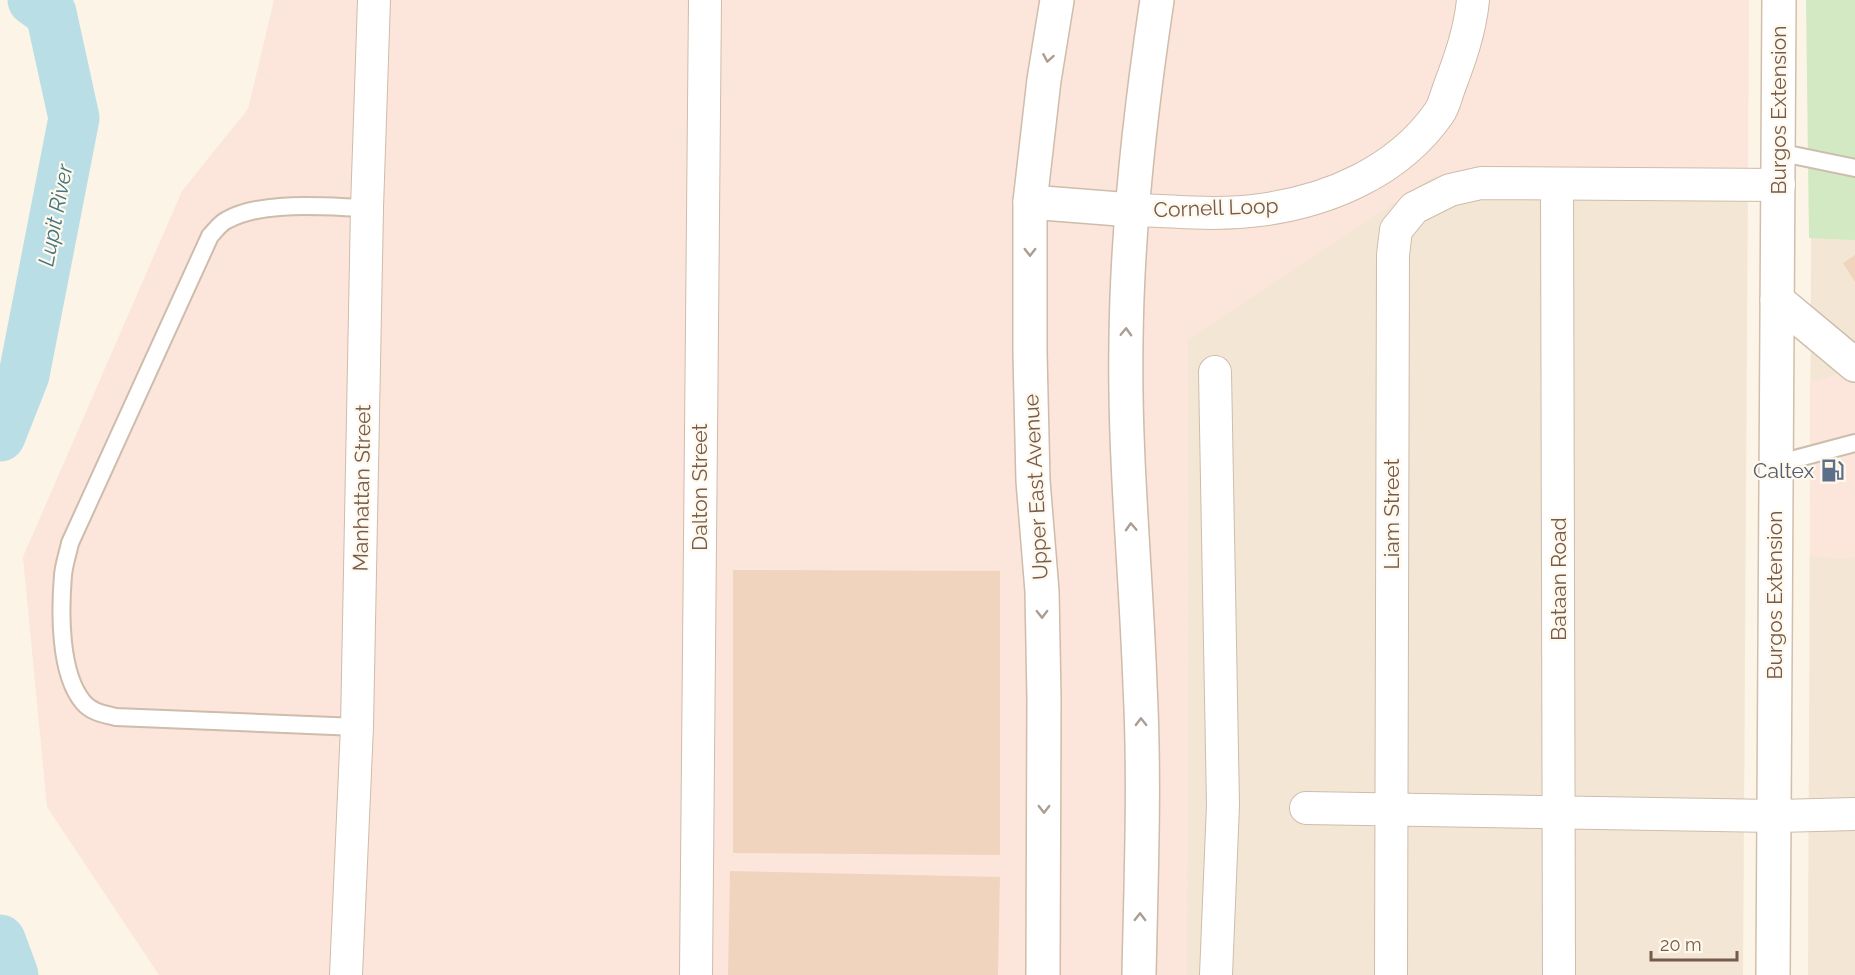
<svg xmlns="http://www.w3.org/2000/svg" width="1855" height="975" font-family="Raleway,sans-serif">
  <style>
    .residential { fill: #f3e6d4 }
    .commercial { fill: #fce5da }
    .green { fill: #d2e9c4 }
    .lines { fill: none; stroke-linecap: round; stroke-linejoin: round }
    .river { stroke: #badee5; stroke-width: 51 }
    .building { fill: #f1d4be }
    .service-casing { stroke: #cebcac; stroke-width: 20 }
    .minor-casing { stroke: #cebcac; stroke-width: 34 }
    .tertiary-casing { stroke: #cebcac; stroke-width: 36 }
    .secondary-casing { stroke: #d2beac; stroke-width: 36 }
    .service { stroke: #fff; stroke-width: 16 }
    .minor { stroke: #fff; stroke-width: 32 }
    .tertiary { stroke: #fff; stroke-width: 33 }
    .secondary { stroke: #fff; stroke-width: 33 }
    .oneway { stroke: #ac9d93 }
    .labels { text-anchor: middle; stroke-width: 4.5; stroke-linejoin: round; paint-order: stroke }
    .street-label { font-size: 21px; fill: #755b4b; stroke: #fff8ec }
    .service-label { font-size: 21px; fill: #4e5e75; stroke: #fff8ec; text-anchor: end }
    .water-label { font-size: 22px; font-style: italic; fill: #427581; stroke: #fff8ec }
  </style>
  <rect width="100%" height="100%" fill="#fcf4e6"/>
  <g class="residential">
    <polygon points="1812,0 1855,0 1855,975 1808,975"/>
    <polygon points="1432,177 1748,180 1743,975 1187,975 1188,339"/>
  </g>
  <g class="commercial">
    <polygon points="274,0 1749,0 1748,180 1432,177 1188,339 1187,975 159,975 47,807 23,557 182,191 248,109"/>
    <polygon points="1842,373 1855,386 1855,558 1842,559 1810,557 1810,382"/>
  </g>
  <polygon class="green" points="1806,0 1855,0 1855,240 1809,238"/>
  <g class="lines">
    <g class="river">
      <polyline points="0,436 24,375 74,118 51,13 33,0"/>
      <polyline points="0,940 13,975"/>
    </g>
  </g>
  <g class="building">
    <polygon points="1855,255 1855,282 1843,263"/>
    <polygon points="733,570 1000,571 1000,855 733,853"/>
    <polygon points="730,871 1000,877 998,975 728,975"/>
  </g>
  <g class="lines">
    <defs>
      <g id="service">
        <polyline points="1778,152 1855,168"/>
        <polyline points="1776,464 1855,443"/>
        <path d="M357,727L116,717C103,714 91,712 83,702C59,673 60,611 63,575C64,564 68,553 70,543L210,236C215,231 220,223 227,220C263,200 326,207 367,208"/>
      </g>
      <g id="minor">
        <polyline points="1557,184 1559,975"/>
        <path d="M1132,210C1174,211 1218,216 1260,210C1328,201 1398,172 1439,113C1444,106 1446,96 1449,88C1460,59 1470,31 1473,0"/>
        <polyline points="1215,372 1223,805 1216,975"/>
        <polyline points="1306,808 1774,816 1855,814"/>
        <polyline points="346,975 357,727 367,208 374,0"/>
        <polyline points="696,975 705,0"/>
        <polyline points="1391,975 1393,255 1396,230 1414,208 1450,190 1481,183 1779,185"/>
      </g>
      <g id="tertiary">
        <polyline points="1030,202 1132,210"/>
        <polyline points="1777,300 1855,365"/>
        <polyline points="1043,975 1044,699 1042,591 1033,481 1030,354 1030,202 1044,80 1057,0"/>
        <path d="M1139,975C1141,878 1145,782 1140,685C1136,571 1124,457 1126,342C1127,227 1140,113 1157,0"/>
      </g>
      <polyline id="secondary" points="1773,975 1779,0"/>
    </defs>
    <use href="#service" class="service-casing"/>
    <use href="#minor" class="minor-casing"/>
    <use href="#tertiary" class="tertiary-casing"/>
    <use href="#secondary" class="secondary-casing"/>
    <use href="#service" class="service"/>
    <use href="#minor" class="minor"/>
    <use href="#tertiary" class="tertiary"/>
    <use href="#secondary" class="secondary"/>
  </g>
  <defs><path id="oneway-chevron" d="M-2-3.5L2.5 0L-2 3.5" fill="none" stroke-width="1.6" stroke-linecap="round" stroke-linejoin="round" transform="scale(1.5)"/></defs>
  <g class="oneway">
    <use href="#oneway-chevron" transform="translate(1048 58) rotate(100)"/>
    <use href="#oneway-chevron" transform="translate(1030 252) rotate(90)"/>
    <use href="#oneway-chevron" transform="translate(1126 332) rotate(-88)"/>
    <use href="#oneway-chevron" transform="translate(1131 527) rotate(-93)"/>
    <use href="#oneway-chevron" transform="translate(1042 614) rotate(89)"/>
    <use href="#oneway-chevron" transform="translate(1141 722) rotate(-91)"/>
    <use href="#oneway-chevron" transform="translate(1044 809) rotate(90)"/>
    <use href="#oneway-chevron" transform="translate(1140 917) rotate(-89)"/>
  </g>
  <defs>
    <symbol id="fuel-bare" viewBox="-9 -9 18 18"><path d="M-5.5-6h7V0h2V4h1.3V-2.5L3-4.5l.8-.8L6-3V5H2.5V1h-1V6h-7ZM-4.2-4.7v3.2H.2V-4.7Z" fill="#5c6f8a" stroke="#fff8ec" stroke-width="2.5" paint-order="stroke"/></symbol>
  </defs>
  <g fill-rule="evenodd">
    <use href="#fuel-bare" x="1816" y="454" width="33" height="33"/>
  </g>
  <g class="labels">
    <g class="street-label">
      <text transform="translate(1779 110) rotate(-90)" y="7">Burgos Extension</text>
      <text transform="translate(1216 208) rotate(-2)" y="7">Cornell Loop</text>
      <text transform="translate(700 487) rotate(-90)" y="7">Dalton Street</text>
      <text transform="translate(1036 487) rotate(-93)" y="7">Upper East Avenue</text>
      <text transform="translate(362 488) rotate(-89)" y="7">Manhattan Street</text>
      <text transform="translate(1392 514) rotate(-90)" y="7">Liam Street</text>
      <text transform="translate(1559 579) rotate(-90)" y="7">Bataan Road</text>
      <text transform="translate(1775 595) rotate(-90)" y="7">Burgos Extension</text>
    </g>
    <g class="service-label">
      <text x="1814" y="478">Caltex</text>
    </g>
    <g class="water-label">
      <text transform="translate(55 215) rotate(-79)" y="8">Lupit River</text>
    </g>
  </g>
  <path d="M1651 951v9h86v-9" fill="none" stroke="#755b4b" stroke-width="3"/>
  <text x="1660" y="951" font-size="18" fill="#755b4b" stroke="#fff8ec" stroke-width="4.5" paint-order="stroke">20 m</text>
</svg>
